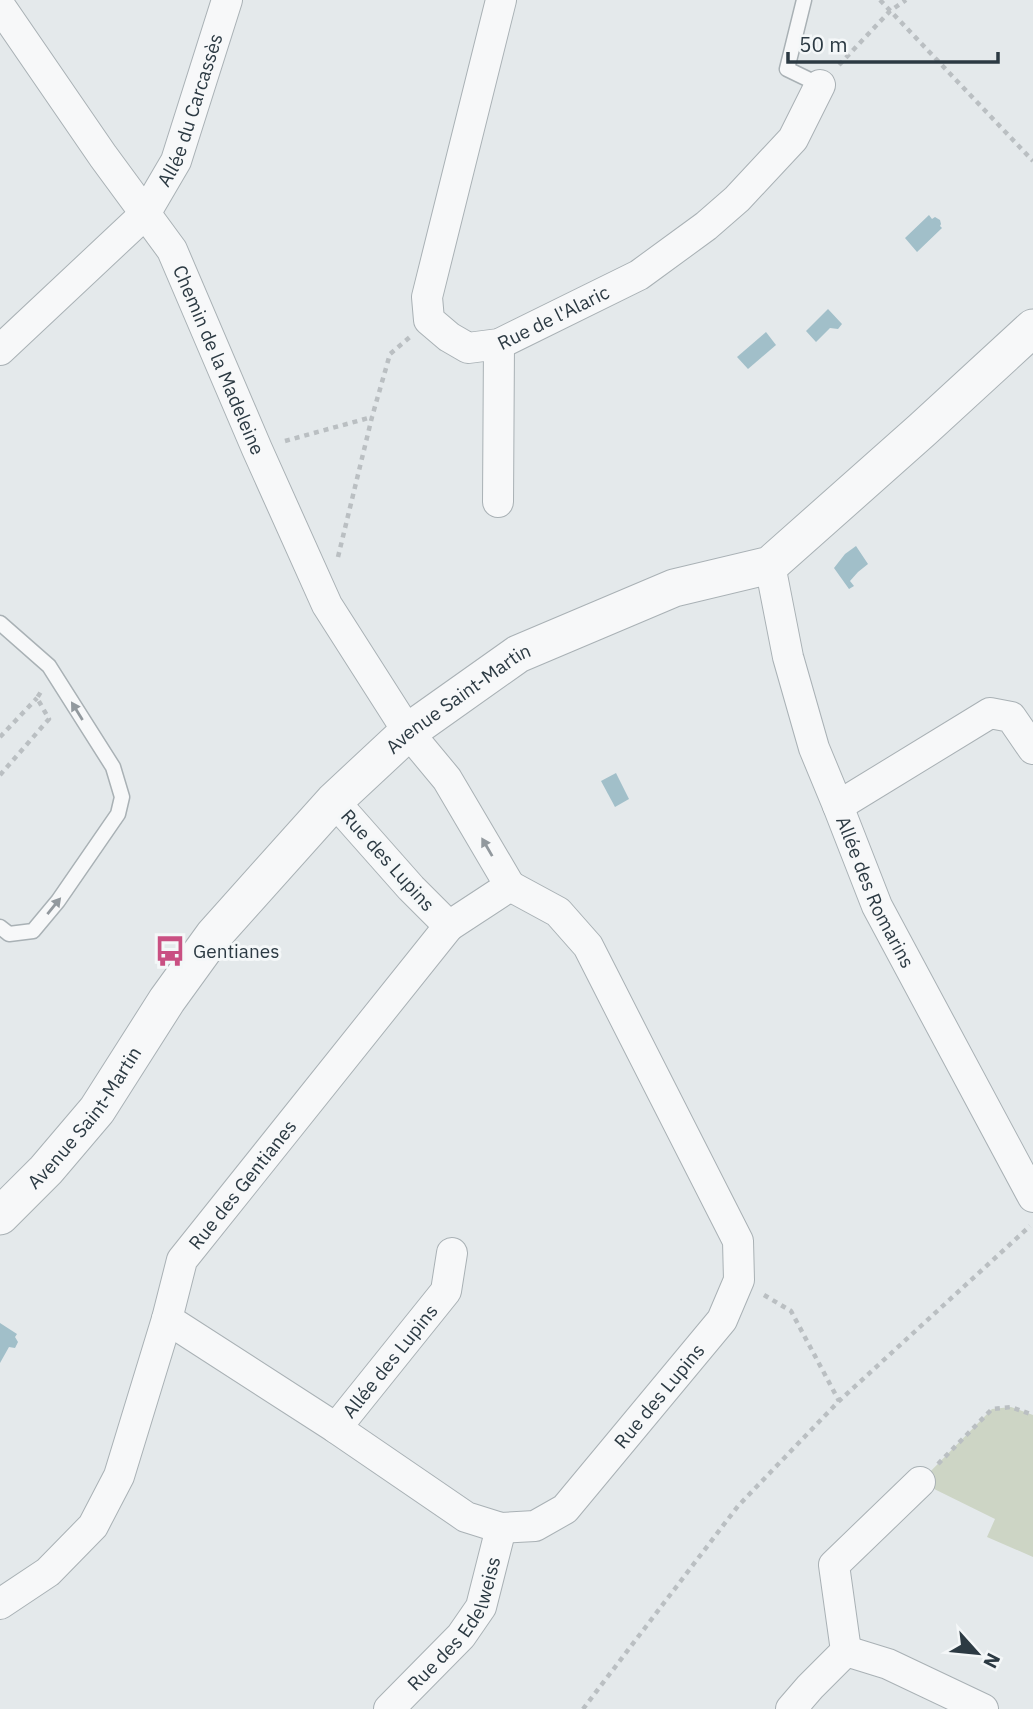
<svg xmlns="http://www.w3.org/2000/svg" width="1033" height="1709" font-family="'IBM Plex Sans',sans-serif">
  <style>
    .green { fill: #cdd5c5 }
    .water { fill: #a1bfc9 }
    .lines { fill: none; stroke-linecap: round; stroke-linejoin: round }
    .service-casing { stroke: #a9b1b5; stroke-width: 17 }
    .minor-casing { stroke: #a9b1b5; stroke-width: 32 }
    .tertiary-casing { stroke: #a9b1b5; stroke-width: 39 }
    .path { stroke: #babfc2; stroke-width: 4.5; stroke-dasharray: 5 5; stroke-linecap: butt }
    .service { stroke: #f7f8f9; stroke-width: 14 }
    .minor { stroke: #f7f8f9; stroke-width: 30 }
    .tertiary { stroke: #f7f8f9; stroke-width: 37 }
    .oneway { fill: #92999e }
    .labels { text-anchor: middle; stroke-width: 6; stroke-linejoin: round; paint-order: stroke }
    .street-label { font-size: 19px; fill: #2c3a43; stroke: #f4f7f8 }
    .poi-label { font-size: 19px; fill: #2c3a43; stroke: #f4f7f8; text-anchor: start }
  </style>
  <rect width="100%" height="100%" fill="#e4e9eb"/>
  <polygon class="green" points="1011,1407 1033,1415 1033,1557 987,1537 995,1519 920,1482 992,1409"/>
  <g class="water">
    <polygon points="929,215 932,219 935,217 940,220 941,224 940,226 942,228 917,252 905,238"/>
    <polygon points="828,309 842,324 838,329 830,328 816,342 806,331"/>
    <polygon points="766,332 776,345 748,369 737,357"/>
    <polygon points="856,546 868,564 858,572 850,581 854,586 849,589 834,568 845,554"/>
    <polygon points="616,773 629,799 615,807 601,781"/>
    <polygon points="0,1323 17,1334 15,1337 18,1342 15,1348 9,1347 0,1363"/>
  </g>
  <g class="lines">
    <defs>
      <g id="service">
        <polyline points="804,0 787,69 820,85"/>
        <polyline points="0,623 49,666 113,767 122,797 118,814 58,901 33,931 9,934 0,927"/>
      </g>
      <g id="minor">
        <path id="s1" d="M501,0L427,297L429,320L449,337L468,348L499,344L639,275L706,226L737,199L793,139L820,85"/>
        <path id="s2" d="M0,6L103,156L172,250L257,449L327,605L408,732L447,779L510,886L449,926L411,888L334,801"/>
        <path id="s3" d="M0,350L145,214L176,161L227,0"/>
        <polyline points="498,502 499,344"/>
        <path id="s4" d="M770,565L788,657L814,748L838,806L877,906L1033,1197"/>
        <polyline points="838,806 990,713 1011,717 1033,749"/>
        <path id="s5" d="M167,1319L336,1428L466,1517L501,1528L535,1526L565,1509L722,1320L739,1280L738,1241L588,946L558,912L510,886"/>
        <path id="s6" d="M336,1428L446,1291L452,1253"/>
        <path id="s7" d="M0,1604L48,1572L93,1526L119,1476L167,1319L182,1260L449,926"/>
        <polyline points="846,1651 834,1565 920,1482"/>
        <path id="s8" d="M389,1709L461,1636L481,1607L501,1528"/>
        <polyline points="791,1709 810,1687 846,1651 888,1664 983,1709"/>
      </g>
      <g id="tertiary">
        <path id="s9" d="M0,1216L46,1170L97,1110L167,1000L214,935L334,801L408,732L518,654L674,588L770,565L922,430L1033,328"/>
      </g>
    </defs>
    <use href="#service" class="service-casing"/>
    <use href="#minor" class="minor-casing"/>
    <use href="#tertiary" class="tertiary-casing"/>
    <g class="path">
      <polyline points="880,0 1033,161"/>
      <polyline points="839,65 890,11 906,0"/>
      <polyline points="285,441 372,417"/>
      <polyline points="338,557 372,417 390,354 410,337"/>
      <polyline points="0,737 37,698"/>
      <polyline points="0,775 49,719 37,698 42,690"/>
      <polyline points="764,1295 791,1311 839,1401"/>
      <polyline points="938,1464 992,1409 1011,1407 1033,1415"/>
      <polyline points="583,1709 738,1506 839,1401 1030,1226"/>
    </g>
    <use href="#service" class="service"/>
    <use href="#minor" class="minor"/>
    <use href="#tertiary" class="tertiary"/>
  </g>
  <defs><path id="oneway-solid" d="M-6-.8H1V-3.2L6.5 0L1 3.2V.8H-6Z" transform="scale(1.75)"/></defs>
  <g class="oneway">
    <use href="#oneway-solid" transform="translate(77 711) rotate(-122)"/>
    <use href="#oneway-solid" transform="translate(487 847) rotate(-120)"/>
    <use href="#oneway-solid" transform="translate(54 906) rotate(-51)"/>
  </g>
  <defs>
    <symbol id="bus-bare" viewBox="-9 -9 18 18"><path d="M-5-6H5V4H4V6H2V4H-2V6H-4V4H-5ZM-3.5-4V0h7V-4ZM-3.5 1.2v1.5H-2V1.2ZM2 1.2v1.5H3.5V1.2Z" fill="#c95082" stroke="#f4f7f8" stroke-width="2.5" paint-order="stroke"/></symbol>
  </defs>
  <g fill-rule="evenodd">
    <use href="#bus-bare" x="148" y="929" width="44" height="44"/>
  </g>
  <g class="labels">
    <g class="street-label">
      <text dy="7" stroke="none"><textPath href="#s3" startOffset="313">Allée du Carcassès</textPath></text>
      <text dy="7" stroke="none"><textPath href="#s1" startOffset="469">Rue de l'Alaric</textPath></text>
      <text dy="7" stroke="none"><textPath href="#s2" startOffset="418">Chemin de la Madeleine</textPath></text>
      <text dy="7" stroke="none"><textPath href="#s9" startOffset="696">Avenue Saint-Martin</textPath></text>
      <text transform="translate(388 860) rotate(48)" y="7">Rue des Lupins</text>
      <text dy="7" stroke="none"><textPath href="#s4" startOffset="345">Allée des Romarins</textPath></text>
      <text dy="7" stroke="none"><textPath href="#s9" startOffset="130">Avenue Saint-Martin</textPath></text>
      <text dy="7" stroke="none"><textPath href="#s7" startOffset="500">Rue des Gentianes</textPath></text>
      <text dy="7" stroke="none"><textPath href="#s6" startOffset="86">Allée des Lupins</textPath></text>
      <text dy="7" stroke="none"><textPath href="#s5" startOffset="611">Rue des Lupins</textPath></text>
      <text dy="7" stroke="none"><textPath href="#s8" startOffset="110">Rue des Edelweiss</textPath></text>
    </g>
    <g class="poi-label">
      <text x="193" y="958">Gentianes</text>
    </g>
  </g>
  <g transform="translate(977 1653) rotate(117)" stroke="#f4f7f8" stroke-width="5" paint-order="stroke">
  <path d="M0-5L12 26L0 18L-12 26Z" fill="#2c3a43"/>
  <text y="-10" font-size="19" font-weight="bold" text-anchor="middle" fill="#2c3a43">N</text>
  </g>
  <path d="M788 52v10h210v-10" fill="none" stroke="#2c3a43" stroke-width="3.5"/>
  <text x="799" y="52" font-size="21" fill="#2c3a43" stroke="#f4f7f8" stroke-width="5" paint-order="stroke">50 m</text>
</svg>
